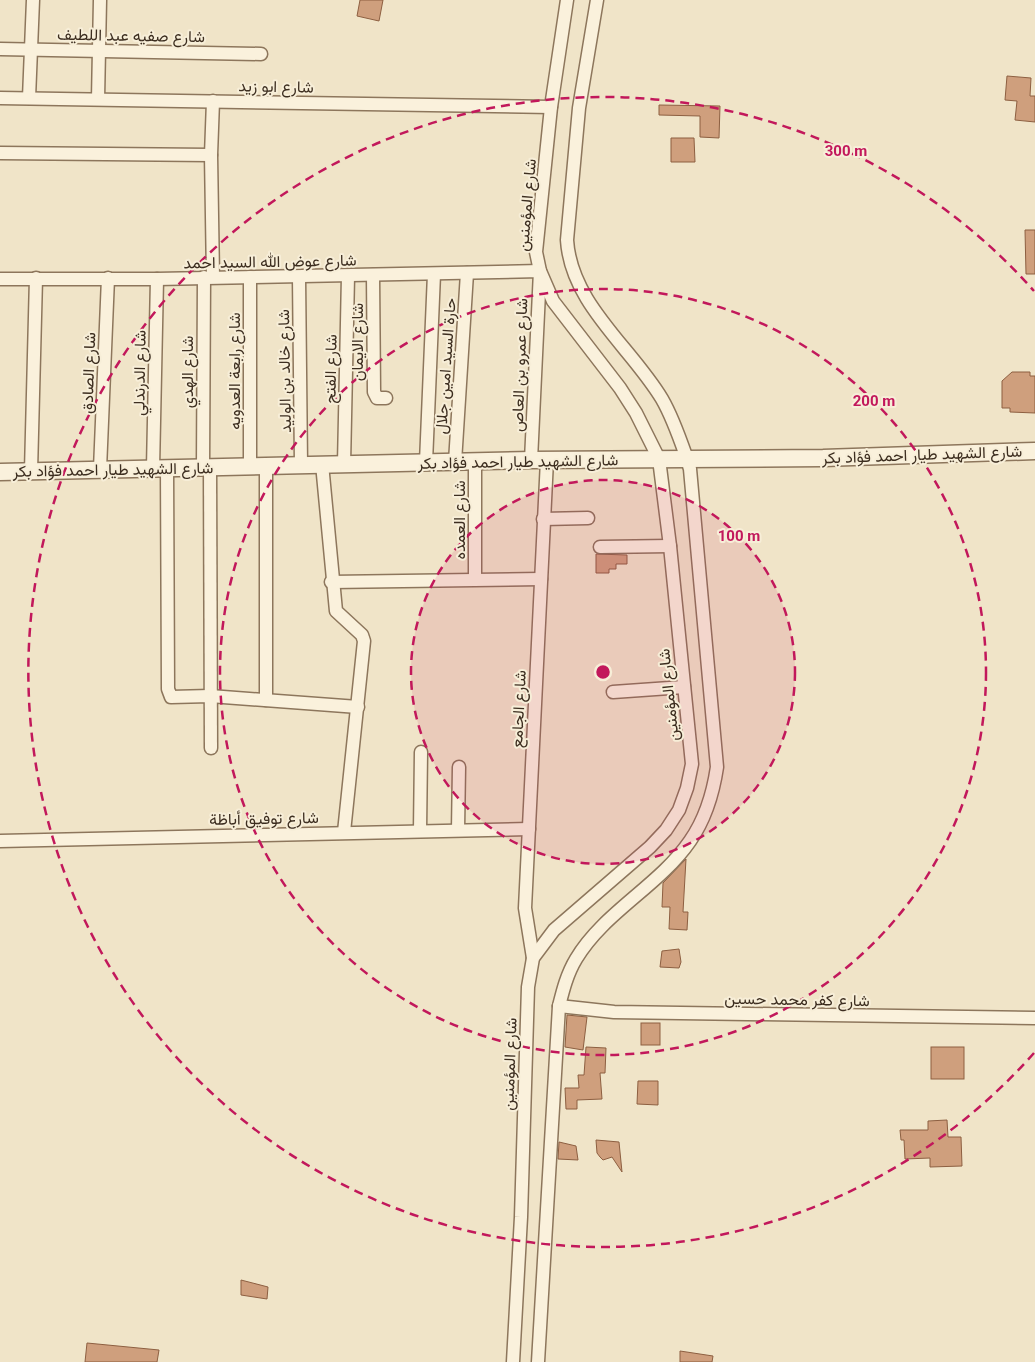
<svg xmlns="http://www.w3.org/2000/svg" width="1035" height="1362" font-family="Georgia,Vazirmatn,serif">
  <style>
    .building { fill: #cf9f7d; stroke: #8d5f41 }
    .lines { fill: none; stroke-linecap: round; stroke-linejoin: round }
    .minor-casing { stroke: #8d765c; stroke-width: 15 }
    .tertiary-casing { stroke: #8d765c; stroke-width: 19 }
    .minor { stroke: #faf1dc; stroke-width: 12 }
    .tertiary { stroke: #faf1dc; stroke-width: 16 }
    .ring { fill: none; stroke: #c2185b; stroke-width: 2.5; stroke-dasharray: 9 6 }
    .labels { text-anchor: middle; stroke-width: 4; stroke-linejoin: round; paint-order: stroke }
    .street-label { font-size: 16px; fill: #3d2e20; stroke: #f7eed8 }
    .centre { fill: #c2185b; stroke: #f7eed8; stroke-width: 2.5 }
    .ring-label { font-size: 15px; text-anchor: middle; font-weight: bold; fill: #c2185b; stroke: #f7eed8; stroke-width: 4; stroke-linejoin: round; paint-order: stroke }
  </style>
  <rect width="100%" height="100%" fill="#f0e4c8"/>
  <g class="building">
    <polygon points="360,0 383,0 379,21 357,16"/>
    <polygon points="1007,76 1031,78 1030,96 1035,96 1035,122 1015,120 1017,101 1005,100"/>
    <polygon points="659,105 720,106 719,138 700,137 700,116 659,115"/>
    <polygon points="671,138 694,138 695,162 671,162"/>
    <polygon points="1025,230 1035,230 1035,274 1026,274"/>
    <polygon points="1012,372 1030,372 1030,376 1035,376 1035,413 1010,412 1010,408 1002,408 1002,381"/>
    <polygon points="596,554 627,555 627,564 616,564 616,569 609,569 609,573 596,573"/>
    <polygon points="686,859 683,912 688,912 687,930 669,929 670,907 662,907 663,883"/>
    <polygon points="679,949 681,962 679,968 660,967 662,951"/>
    <polygon points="567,1015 587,1017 583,1050 565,1047"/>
    <rect x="641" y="1023" width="19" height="22"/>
    <polygon points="586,1047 606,1048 605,1073 600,1073 602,1099 577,1100 577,1109 566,1109 565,1088 579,1088 578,1075 584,1075"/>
    <rect x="931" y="1047" width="33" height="32"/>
    <polygon points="638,1081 658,1081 658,1105 637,1104"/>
    <polygon points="947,1120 948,1137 961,1137 962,1166 930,1167 930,1158 905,1159 904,1140 901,1140 900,1130 928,1130 928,1121"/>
    <polygon points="596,1140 619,1142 622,1172 612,1157 603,1160 600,1157 597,1153"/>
    <polygon points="559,1142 576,1146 578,1160 558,1159"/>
    <polygon points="241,1280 268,1287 267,1299 241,1295"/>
    <polygon points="87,1343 159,1350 157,1362 85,1362"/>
    <polygon points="680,1351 713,1356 712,1362 680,1362"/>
  </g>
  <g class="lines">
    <defs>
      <g id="minor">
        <polyline points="0,49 261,54"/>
        <polyline points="0,98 551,107"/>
        <polyline points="29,98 33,0"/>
        <polyline points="98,99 100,0"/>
        <polyline points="0,153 211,155"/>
        <polyline points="373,275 374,392 377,398 386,398"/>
        <polyline points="213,277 211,155 213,101"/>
        <polyline points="250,277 250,466"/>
        <polyline points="299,277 301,465"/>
        <polyline points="0,279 157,279 540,271 531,460"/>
        <polyline points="475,461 475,579"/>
        <polyline points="426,462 434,274"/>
        <polyline points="455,462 467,273"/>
        <polyline points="322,464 336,611 362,635 364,641 344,832"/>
        <polyline points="344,464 348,276"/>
        <polyline points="266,466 266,700"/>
        <polyline points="203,467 204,277"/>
        <polyline points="210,467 211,748"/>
        <polyline points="153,468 157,279"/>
        <polyline points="167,468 168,689 171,697 210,696 358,707"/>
        <polyline points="100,469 108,278"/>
        <polyline points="31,471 36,278"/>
        <polyline points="543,519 588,518"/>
        <polyline points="600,547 670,546"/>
        <polyline points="331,582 541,579"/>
        <polyline points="613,692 684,687"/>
        <polyline points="458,830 459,767"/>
        <polyline points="420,831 421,752"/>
        <polyline points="0,841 529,829"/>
        <polyline points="533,958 525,908 547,460"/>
        <polyline points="559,1006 614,1012 1035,1018"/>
        <polyline points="513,1362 521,1217 528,987 533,958 554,930 650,847 666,830 679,810 687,788 692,764 670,546 659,459 636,413 620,388 553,301 540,271 536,252 551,107 567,0"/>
        <path d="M538,1362L559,1006C563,990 567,974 576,959C604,912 659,886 690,841C706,818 713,794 717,767L690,469L687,459C680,439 673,418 662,399C631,347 571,304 567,240L579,108L597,0"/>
      </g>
      <polyline id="tertiary" points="0,472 531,460 823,458 1035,451"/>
    </defs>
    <use href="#minor" class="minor-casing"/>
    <use href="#tertiary" class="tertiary-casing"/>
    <use href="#minor" class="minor"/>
    <use href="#tertiary" class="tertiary"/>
  </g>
  <circle cx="603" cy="672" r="192" fill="#c2185b" fill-opacity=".12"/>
  <g class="ring">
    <circle cx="603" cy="672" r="192"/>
    <circle cx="603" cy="672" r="383"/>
    <path d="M1034 1053A575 575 0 1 1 1034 291"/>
  </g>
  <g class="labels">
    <g class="street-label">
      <text transform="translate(131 35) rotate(1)" y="6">شارع صفيه عبد اللطيف</text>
      <text transform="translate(276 86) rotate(1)" y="6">شارع ابو زيد</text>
      <text transform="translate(526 205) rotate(-85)" y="6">شارع المؤمنين</text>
      <text transform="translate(270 261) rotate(-1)" y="6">شارع عوض الله السيد احمد</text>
      <text transform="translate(357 342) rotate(-90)" y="6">شارع الايمان</text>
      <text transform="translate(519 365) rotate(-88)" y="6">شارع عمرو بن العاص</text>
      <text transform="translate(445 366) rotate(-86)" y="6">حارة السيد امين جلال</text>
      <text transform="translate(330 369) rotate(-89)" y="6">شارع الفتح</text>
      <text transform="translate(234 371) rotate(-90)" y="6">شارع رابعة العدويه</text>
      <text transform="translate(284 371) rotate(-91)" y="6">شارع خالد بن الوليد</text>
      <text transform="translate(187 372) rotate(-90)" y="6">شارع الهدي</text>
      <text transform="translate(88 373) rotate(-88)" y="6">شارع الصادق</text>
      <text transform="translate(139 373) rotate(-89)" y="6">شارع الدرندلي</text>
      <text transform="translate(922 454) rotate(-2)" y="6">شارع الشهيد طيار احمد فؤاد بكر</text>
      <text transform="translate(518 461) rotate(-1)" y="6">شارع الشهيد طيار احمد فؤاد بكر</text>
      <text transform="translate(113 469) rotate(-1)" y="6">شارع الشهيد طيار احمد فؤاد بكر</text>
      <text transform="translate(459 520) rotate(-90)" y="6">شارع العمده</text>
      <text transform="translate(668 695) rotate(-96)" y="6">شارع المؤمنين</text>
      <text transform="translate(518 709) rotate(-87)" y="6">شارع الجامع</text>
      <text transform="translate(264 818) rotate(-1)" y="6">شارع توفيق أباظة</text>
      <text transform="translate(797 999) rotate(1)" y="6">شارع كفر محمد حسين</text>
      <text transform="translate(509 1064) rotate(-88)" y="6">شارع المؤمنين</text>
    </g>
  </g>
  <circle cx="603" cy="672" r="8" class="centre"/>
  <g class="ring-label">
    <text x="846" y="156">300 m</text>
    <text x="874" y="406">200 m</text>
    <text x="739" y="541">100 m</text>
  </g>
</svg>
